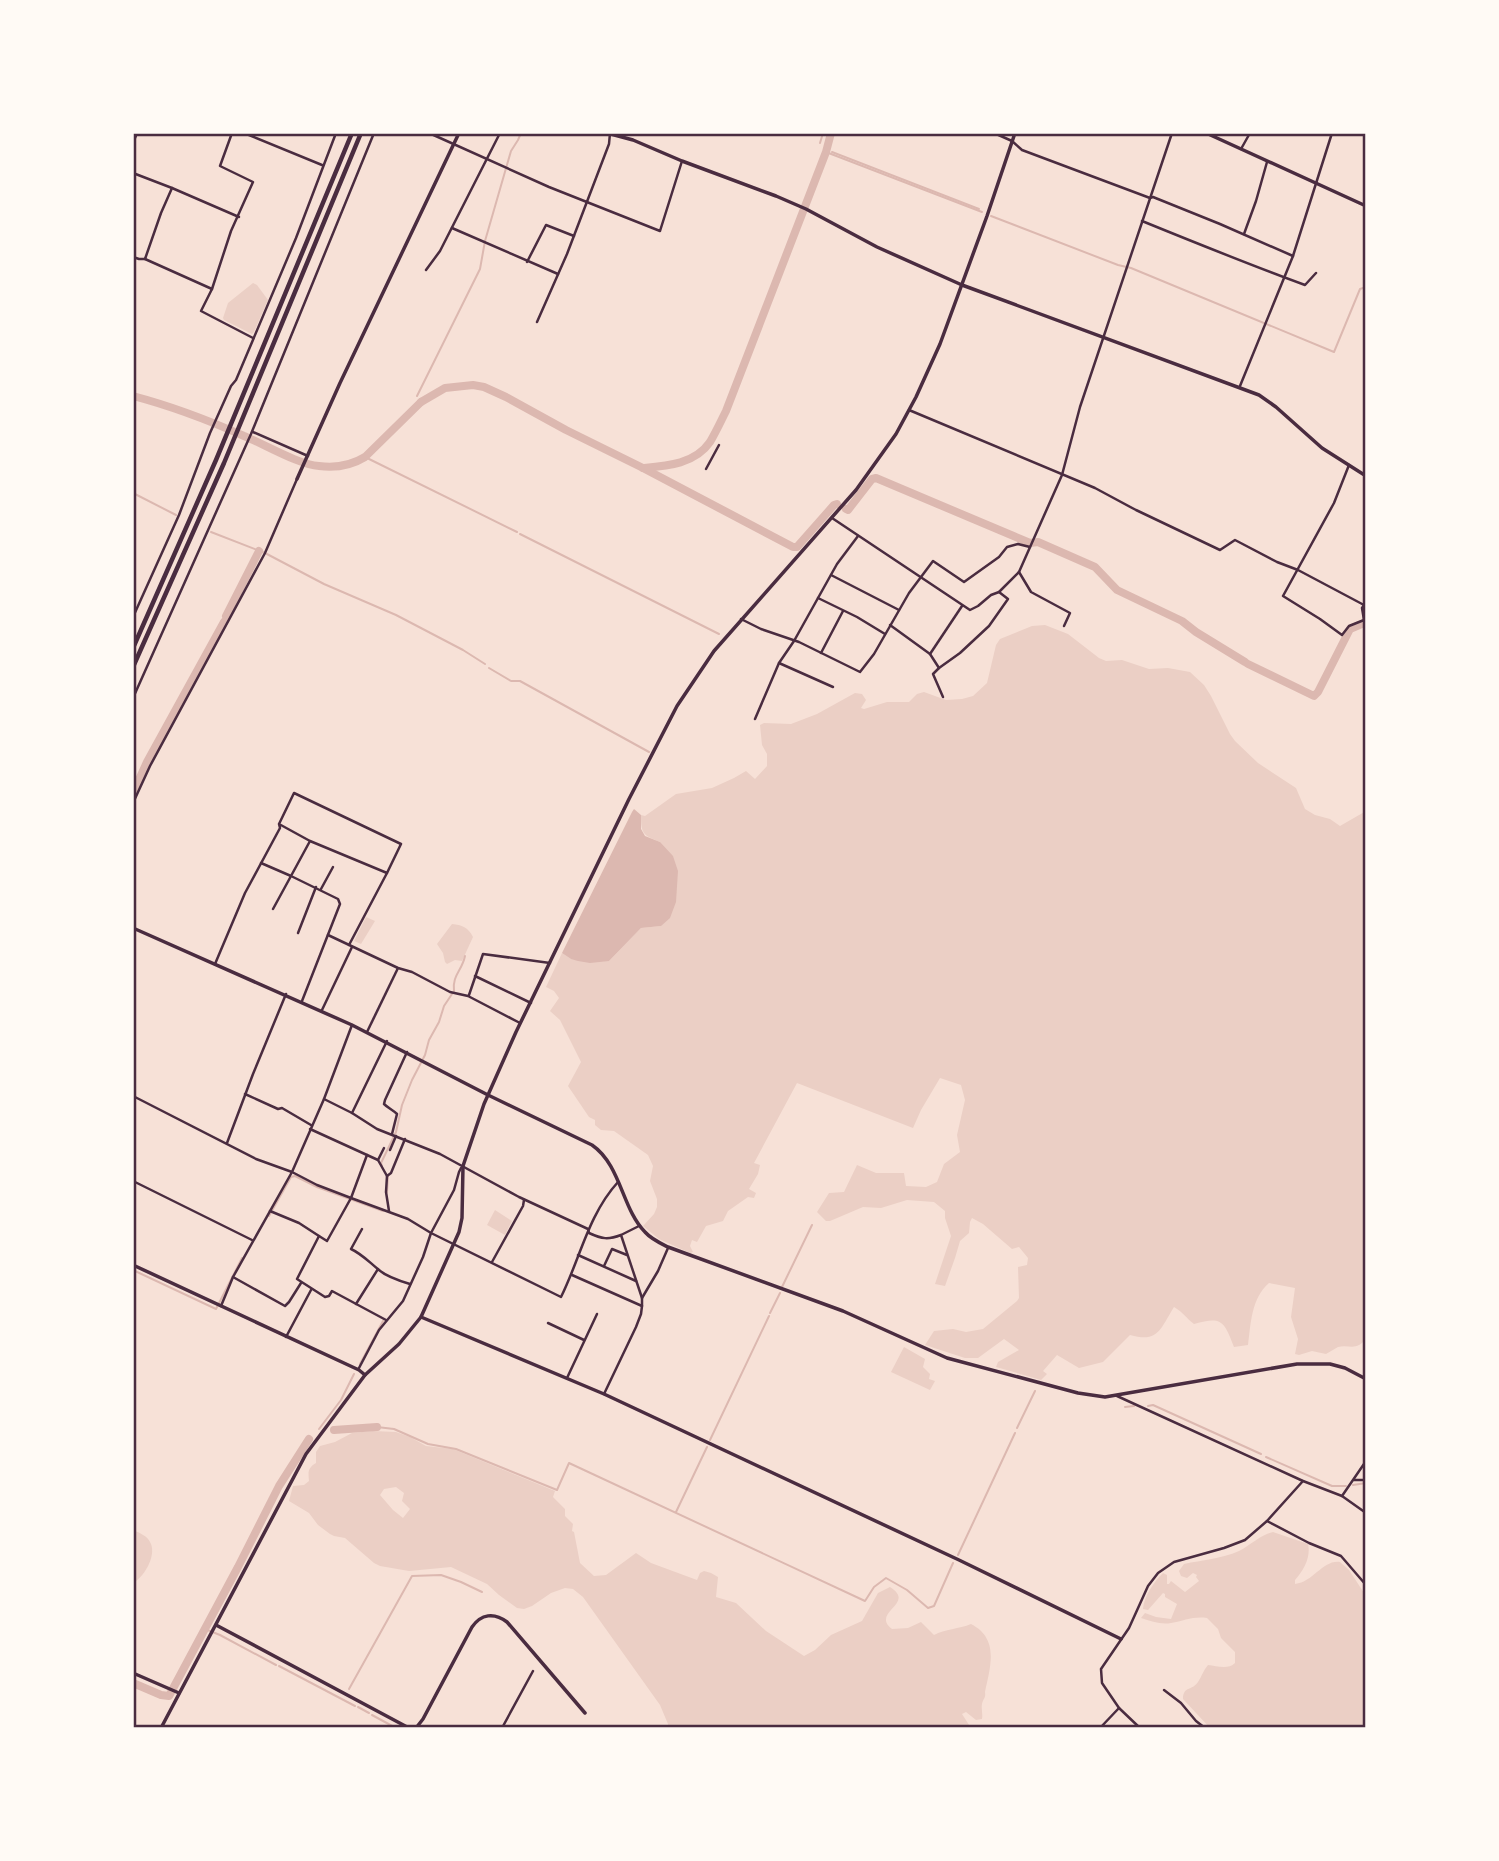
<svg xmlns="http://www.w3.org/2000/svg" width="1499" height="1861" font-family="'Sofia Sans Condensed',sans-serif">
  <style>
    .green { fill: #ebcfc5; fill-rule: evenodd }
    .water { fill: #dcb8b0 }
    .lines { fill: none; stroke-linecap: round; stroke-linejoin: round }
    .stream { stroke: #dcb8b0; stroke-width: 2 }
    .river { stroke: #dcb8b0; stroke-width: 8 }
    .minor { stroke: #4a2c40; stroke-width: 2.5 }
    .tertiary { stroke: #4a2c40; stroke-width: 3.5 }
    .secondary { stroke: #4a2c40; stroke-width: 3.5 }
    .motorway { stroke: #4a2c40; stroke-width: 4.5 }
    .neatline { fill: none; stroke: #4a2c40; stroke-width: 2.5 }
  </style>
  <rect width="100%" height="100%" fill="#f7e1d7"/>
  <g class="green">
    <polygon points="253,283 257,285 268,300 254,332 252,334 224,320 223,318 228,303"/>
    <path d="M1045,625L1068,634L1099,658L1106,661L1122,660L1149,669L1168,668L1190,672L1204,685L1211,696L1230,734L1235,741L1258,763L1296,788L1305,809L1315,815L1330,819L1340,826L1366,811V1338C1357,1352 1349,1344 1338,1347C1334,1349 1330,1352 1326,1354L1312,1351L1299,1355L1295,1354L1298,1339L1291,1317L1295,1288L1269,1283C1251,1299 1251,1323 1248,1345L1234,1347C1224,1321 1222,1316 1194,1324C1186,1318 1184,1313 1174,1307C1160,1329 1159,1343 1130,1335L1103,1362L1079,1368L1057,1355L1043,1371L1047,1374L1041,1380L996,1367L998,1362L1019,1350L1004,1339L978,1358H965L925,1345L934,1331L953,1329L966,1332L983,1329L1017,1301L1019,1298L1018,1267L1027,1265L1028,1258L1019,1247L1012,1249L983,1224L972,1218L970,1222L969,1233L960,1241L955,1258L945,1286L935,1284L951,1236L945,1218V1211L934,1202L907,1200L881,1208L863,1207L830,1221H826L817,1212L829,1193L844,1192L857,1165L876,1173H904L906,1186L926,1187L937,1182L944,1164L960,1152L957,1135L965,1100L961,1085L940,1078L921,1110L913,1128L797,1083L754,1163L760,1165L758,1174L749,1189L756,1193L754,1198L748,1197L728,1211L723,1221L706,1226L697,1242L692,1240L690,1246L693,1252L690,1253L659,1239L643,1226L654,1214L657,1207V1199L650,1181L653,1166L648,1155L614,1131L601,1130L595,1125V1120L589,1117L568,1086L581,1062L560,1020L550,1011L559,998L554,991L546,987L562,953L571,959L609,961L641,928L661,926L660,842C643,835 641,834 641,815L645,816L676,794L712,788L734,778L746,771L755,779L767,766V754L762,745L760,725L764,723L791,724L817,714L855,693L862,694L866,700L861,708L864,709L887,702H909L917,694L924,692L946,700L962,699L973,696L987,683L996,645L1000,639L1032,626Z"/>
    <polygon points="366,917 375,921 361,944 354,941"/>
    <path d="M452,924C462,925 468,927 473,937L462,961L455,960L447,964L445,962L443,953L437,944Z"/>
    <polygon points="495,1210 512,1221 505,1235 487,1225"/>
    <polygon points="904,1347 925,1359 923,1367 930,1374 929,1379 935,1381 930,1390 891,1372"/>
    <path d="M373,1431L396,1432L410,1437L426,1446L453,1449L555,1491L553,1497L565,1509V1516L573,1524L572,1531L574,1532L580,1563L594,1576L606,1575L636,1553L651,1563L697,1580L700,1573L704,1571L711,1573L718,1577L716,1597L736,1603L766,1631L804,1656L815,1650L831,1635L862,1621L878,1593L890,1587C917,1604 870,1612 892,1629L908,1628L921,1622L934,1635C945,1629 959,1629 971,1624C1000,1639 990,1667 985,1692C986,1698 983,1699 982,1704C981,1709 983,1714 982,1719L976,1720L966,1712L962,1714L971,1728H668V1724L660,1705L583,1597L573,1589L565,1588L551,1593L532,1606L524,1609L517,1608L499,1595L487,1584L451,1567L409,1571L380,1566L374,1563L345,1538L334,1536L330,1534L318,1525L309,1513L289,1501L293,1486L304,1485L309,1481C308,1471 308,1468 316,1463V1452L320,1446L335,1442L352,1433ZM396,1487L404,1493L402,1501L410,1509L403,1518L393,1510L380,1495L384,1489Z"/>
    <path d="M133,1530C140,1533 148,1536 151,1544C156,1557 144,1577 133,1583Z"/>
    <path d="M1273,1532L1308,1544C1311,1557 1304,1570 1295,1580V1584C1314,1582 1322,1560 1340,1562L1349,1570L1366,1596V1728H1210L1183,1699C1183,1686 1192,1691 1198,1682C1202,1676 1203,1671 1208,1665C1217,1666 1228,1670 1235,1663V1652L1221,1638L1218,1629L1207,1618C1193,1616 1184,1621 1171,1623C1161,1625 1151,1621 1141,1618L1145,1613L1156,1617L1171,1619L1177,1604L1165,1597V1594L1163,1593L1148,1610L1143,1609C1144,1596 1154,1582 1163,1573L1167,1575V1584H1169L1171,1581L1185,1592L1199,1581L1196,1577L1197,1575L1193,1573L1187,1578L1181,1576L1179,1571L1184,1564C1202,1560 1221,1559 1239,1551C1251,1545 1260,1535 1273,1532Z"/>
  </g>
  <polygon class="water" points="634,809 641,815 641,829 645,836 660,842 673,856 678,871 676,902 670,918 661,926 641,928 609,961 590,963 578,961 571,959 562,953 632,812"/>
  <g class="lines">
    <g class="stream">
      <polyline points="820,143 823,133"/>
      <polyline points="826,152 982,212"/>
      <polyline points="832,152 979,209"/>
      <polyline points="991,216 1118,265 1131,268 1334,352 1360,289 1366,287"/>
      <polyline points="417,396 480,269 485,241 511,151 518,140 521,133"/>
      <polyline points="420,400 421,402"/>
      <polyline points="365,457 517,532"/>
      <polyline points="133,493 176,515"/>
      <polyline points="211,532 265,553 324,584 396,615 463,650 485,664"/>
      <polyline points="520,534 719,634"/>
      <polyline points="489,668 511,681 520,681 649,752"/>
      <path d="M454,991C452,975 462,971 465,956"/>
      <polyline points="382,1166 381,1163 396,1132 402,1105 412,1080 425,1055 429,1040 439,1022 444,1006 452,994"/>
      <polyline points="387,1192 388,1176"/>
      <polyline points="269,1216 291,1177 295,1176 317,1187 383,1211"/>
      <polyline points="133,1270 216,1309 242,1258"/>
      <polyline points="782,1287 812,1225"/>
      <polyline points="770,1313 780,1293"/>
      <polyline points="360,1364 383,1321"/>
      <polyline points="1148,1406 1153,1405 1261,1454"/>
      <polyline points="1125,1407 1134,1406"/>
      <polyline points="377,1427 394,1429 428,1444 456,1449 557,1490 569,1463 865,1601 874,1587 886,1578 907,1590 928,1608 934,1606 953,1563"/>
      <polyline points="1017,1428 1035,1391"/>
      <polyline points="319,1429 341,1400 354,1374"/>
      <polyline points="710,1440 769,1316"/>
      <polyline points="1266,1457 1332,1486 1346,1486"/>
      <polyline points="1353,1485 1366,1483"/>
      <polyline points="676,1512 707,1447"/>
      <polyline points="958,1555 1015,1433"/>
      <polyline points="205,1629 220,1635 276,1665"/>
      <polyline points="279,1666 355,1706"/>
      <polyline points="349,1689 412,1576 441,1575 461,1582 482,1592"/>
      <polyline points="358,1707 369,1713"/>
      <polyline points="372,1715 396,1728"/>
    </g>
    <g class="river">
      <path d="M133,396C171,406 208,420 244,436C264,444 299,465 319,466C335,468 352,465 365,457L421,402"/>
      <polyline points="421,402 445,388 473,385 484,387 506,397 566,430 643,468 793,547 797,547 834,505 837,504"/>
      <path d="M643,468C667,466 695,464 710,442C716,432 721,421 726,411L826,152L831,133"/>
      <polyline points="846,509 848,510 872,479 876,478 1030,543 1038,542 1095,567 1117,590 1182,621 1196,632 1245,662"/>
      <polyline points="226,616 259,551"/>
      <polyline points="1248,664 1314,696 1318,692 1350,629 1364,623"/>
      <polyline points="133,793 147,762 224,622"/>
      <polyline points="334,1430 377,1427"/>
      <polyline points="133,1683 161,1695 169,1696 238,1567 279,1486 309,1439"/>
    </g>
    <g class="minor">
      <polyline points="244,133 322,165"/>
      <polyline points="429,133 549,187 660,231 682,161"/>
      <polyline points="994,133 1012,141 1022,150 1150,198 1153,197 1220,224 1293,256 1240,386"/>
      <polyline points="133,143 137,133"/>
      <polyline points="1241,149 1250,133"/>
      <polyline points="133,173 172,188 239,217"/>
      <path d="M1142,221C1196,243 1250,265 1305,285L1316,273"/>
      <polyline points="452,228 558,274"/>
      <polyline points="1244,234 1256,201 1267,162"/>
      <polyline points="1293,256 1332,133"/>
      <polyline points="133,257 139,259 145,259 212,289 201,311 253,338"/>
      <polyline points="145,259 161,213 172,188"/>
      <polyline points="527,262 546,225 574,236"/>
      <polyline points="426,270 440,251 500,133"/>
      <polyline points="212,289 231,231 253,182 220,166 232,133"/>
      <polyline points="537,322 567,254 609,144 610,133"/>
      <polyline points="909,410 1095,488 1136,510 1220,550 1235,540 1277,562 1298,570 1364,605 1366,601"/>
      <polyline points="253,432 308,456"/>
      <polyline points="1349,465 1334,503 1283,596 1320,619 1342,635 1349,626 1364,620 1362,608 1364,605"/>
      <polyline points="706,469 719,445"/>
      <polyline points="832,518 970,610 978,606 991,595 999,592 1019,572 1062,475 1080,407 1172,133"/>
      <polyline points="1019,572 1031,592 1070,613 1064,626"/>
      <polyline points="831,575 899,610"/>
      <polyline points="818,598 857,617 885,634"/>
      <polyline points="133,617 179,515 210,433 231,386 236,380 296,238 336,133"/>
      <polyline points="741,619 761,629 799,642 860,672 874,654 909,593 933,561 964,582 999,557 1007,547 1018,544 1030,547"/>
      <polyline points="890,625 930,654 939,668"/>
      <polyline points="821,653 843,611"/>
      <polyline points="930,654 962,606"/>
      <polyline points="779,663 833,687"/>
      <polyline points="943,697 933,674 939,668 960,653 989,626 1008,599 999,592"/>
      <polyline points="133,698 251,434 374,133"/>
      <polyline points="755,719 779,663 794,641 837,564 858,536"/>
      <polyline points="133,803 150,766 265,553 297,479"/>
      <polyline points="261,863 291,876 273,909"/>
      <polyline points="321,889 333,867"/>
      <polyline points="298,933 316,887"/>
      <polyline points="328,935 398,968 412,972 450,992 468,996 520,1023"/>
      <polyline points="349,945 387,873"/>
      <polyline points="215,964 245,893 280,828 279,824 294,793 401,844 387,873 310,841 279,824"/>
      <polyline points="475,976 531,1003"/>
      <polyline points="469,995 483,954 550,963"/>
      <polyline points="302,1001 340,904 338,899 291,876 310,841"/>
      <polyline points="322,1010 352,947"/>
      <polyline points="367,1032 398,968"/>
      <polyline points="245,1094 278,1109 282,1108 311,1125"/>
      <polyline points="133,1096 256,1159 292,1172 317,1185 351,1198 408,1219 431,1233 423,1257 403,1301 379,1330 359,1368"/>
      <path d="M324,1099L352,1113L377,1129L440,1154L519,1197L588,1229L589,1233C602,1239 608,1240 621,1235"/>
      <polyline points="352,1113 387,1041"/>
      <polyline points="310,1129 378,1160 387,1176 386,1192 389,1211"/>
      <path d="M392,1134L397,1114C393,1110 388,1108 384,1104L385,1100L407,1052"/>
      <polyline points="227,1143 253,1074 286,994"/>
      <polyline points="390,1150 396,1136"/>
      <polyline points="378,1160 384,1148"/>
      <path d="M461,1168L459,1172L454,1190L431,1233L561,1297C580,1259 588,1215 618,1182"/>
      <polyline points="387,1176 391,1173 405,1139"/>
      <polyline points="133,1181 252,1240"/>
      <polyline points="270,1211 299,1223 319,1236 297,1279 325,1297 329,1296 332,1291 386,1320"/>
      <path d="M362,1229L351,1249C362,1254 369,1262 379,1270C387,1277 400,1281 410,1284"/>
      <polyline points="319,1236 327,1241 351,1198 367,1155"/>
      <polyline points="578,1255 636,1281"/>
      <polyline points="492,1262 523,1206 524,1200"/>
      <polyline points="604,1266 612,1249 627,1255"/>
      <polyline points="572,1275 642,1306"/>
      <polyline points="233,1277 285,1306 289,1302 301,1283"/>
      <polyline points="642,1298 658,1271 668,1248"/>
      <polyline points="356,1304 378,1269"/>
      <polyline points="221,1306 233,1277 292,1172 324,1099 352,1025"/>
      <polyline points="548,1323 584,1340"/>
      <polyline points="286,1337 311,1290"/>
      <polyline points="567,1378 597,1314"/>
      <polyline points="604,1394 636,1327 641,1314 642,1306 642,1298 621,1235 639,1226"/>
      <polyline points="1117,1396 1303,1481 1342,1496 1366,1513"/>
      <polyline points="1354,1480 1366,1480"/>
      <polyline points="1342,1496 1366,1461"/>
      <polyline points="1267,1521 1309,1543 1341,1556 1366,1585"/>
      <polyline points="1164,1690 1181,1703 1196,1721 1205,1728"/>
      <polyline points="502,1728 533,1671"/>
      <polyline points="1100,1728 1119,1708"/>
      <polyline points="1140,1728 1119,1708 1102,1683 1101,1669 1129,1628 1148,1586 1158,1573 1174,1562 1224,1548 1245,1540 1267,1521 1303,1481"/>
    </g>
    <g class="tertiary">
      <polyline points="607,133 633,140 682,161 776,196 806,209 877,247 962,285 1259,395 1276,407 1322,448 1366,476"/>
      <polyline points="297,479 340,383 459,133"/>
      <polyline points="133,1265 359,1370 365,1375"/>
      <polyline points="421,1317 604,1394 959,1560 1121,1639"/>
      <polyline points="216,1625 409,1728"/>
      <polyline points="133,1673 179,1693"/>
      <path d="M416,1728L423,1719L472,1627C481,1614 494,1612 507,1622L585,1713"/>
    </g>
    <g class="secondary">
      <polyline points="1206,133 1366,206"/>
      <path d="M133,928L352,1025L488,1095L592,1145C621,1165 622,1209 645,1232C651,1239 660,1243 668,1247L843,1311L947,1358L1078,1393L1105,1397L1297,1364H1330L1345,1368L1366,1379"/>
      <polyline points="161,1728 306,1454 365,1375 399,1344 421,1317 459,1232 462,1218 463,1166 484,1104 516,1032 629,799 677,706 714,651 856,490 896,434 916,397 940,344 987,216 1015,133"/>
    </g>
    <g class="motorway">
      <polyline points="133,648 216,460 352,133"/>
      <polyline points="133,667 224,463 361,133"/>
    </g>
  </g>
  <rect width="1499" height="1861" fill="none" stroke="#fffaf5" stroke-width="270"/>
  <rect x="135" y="135" width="1229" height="1591" class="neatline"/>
</svg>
